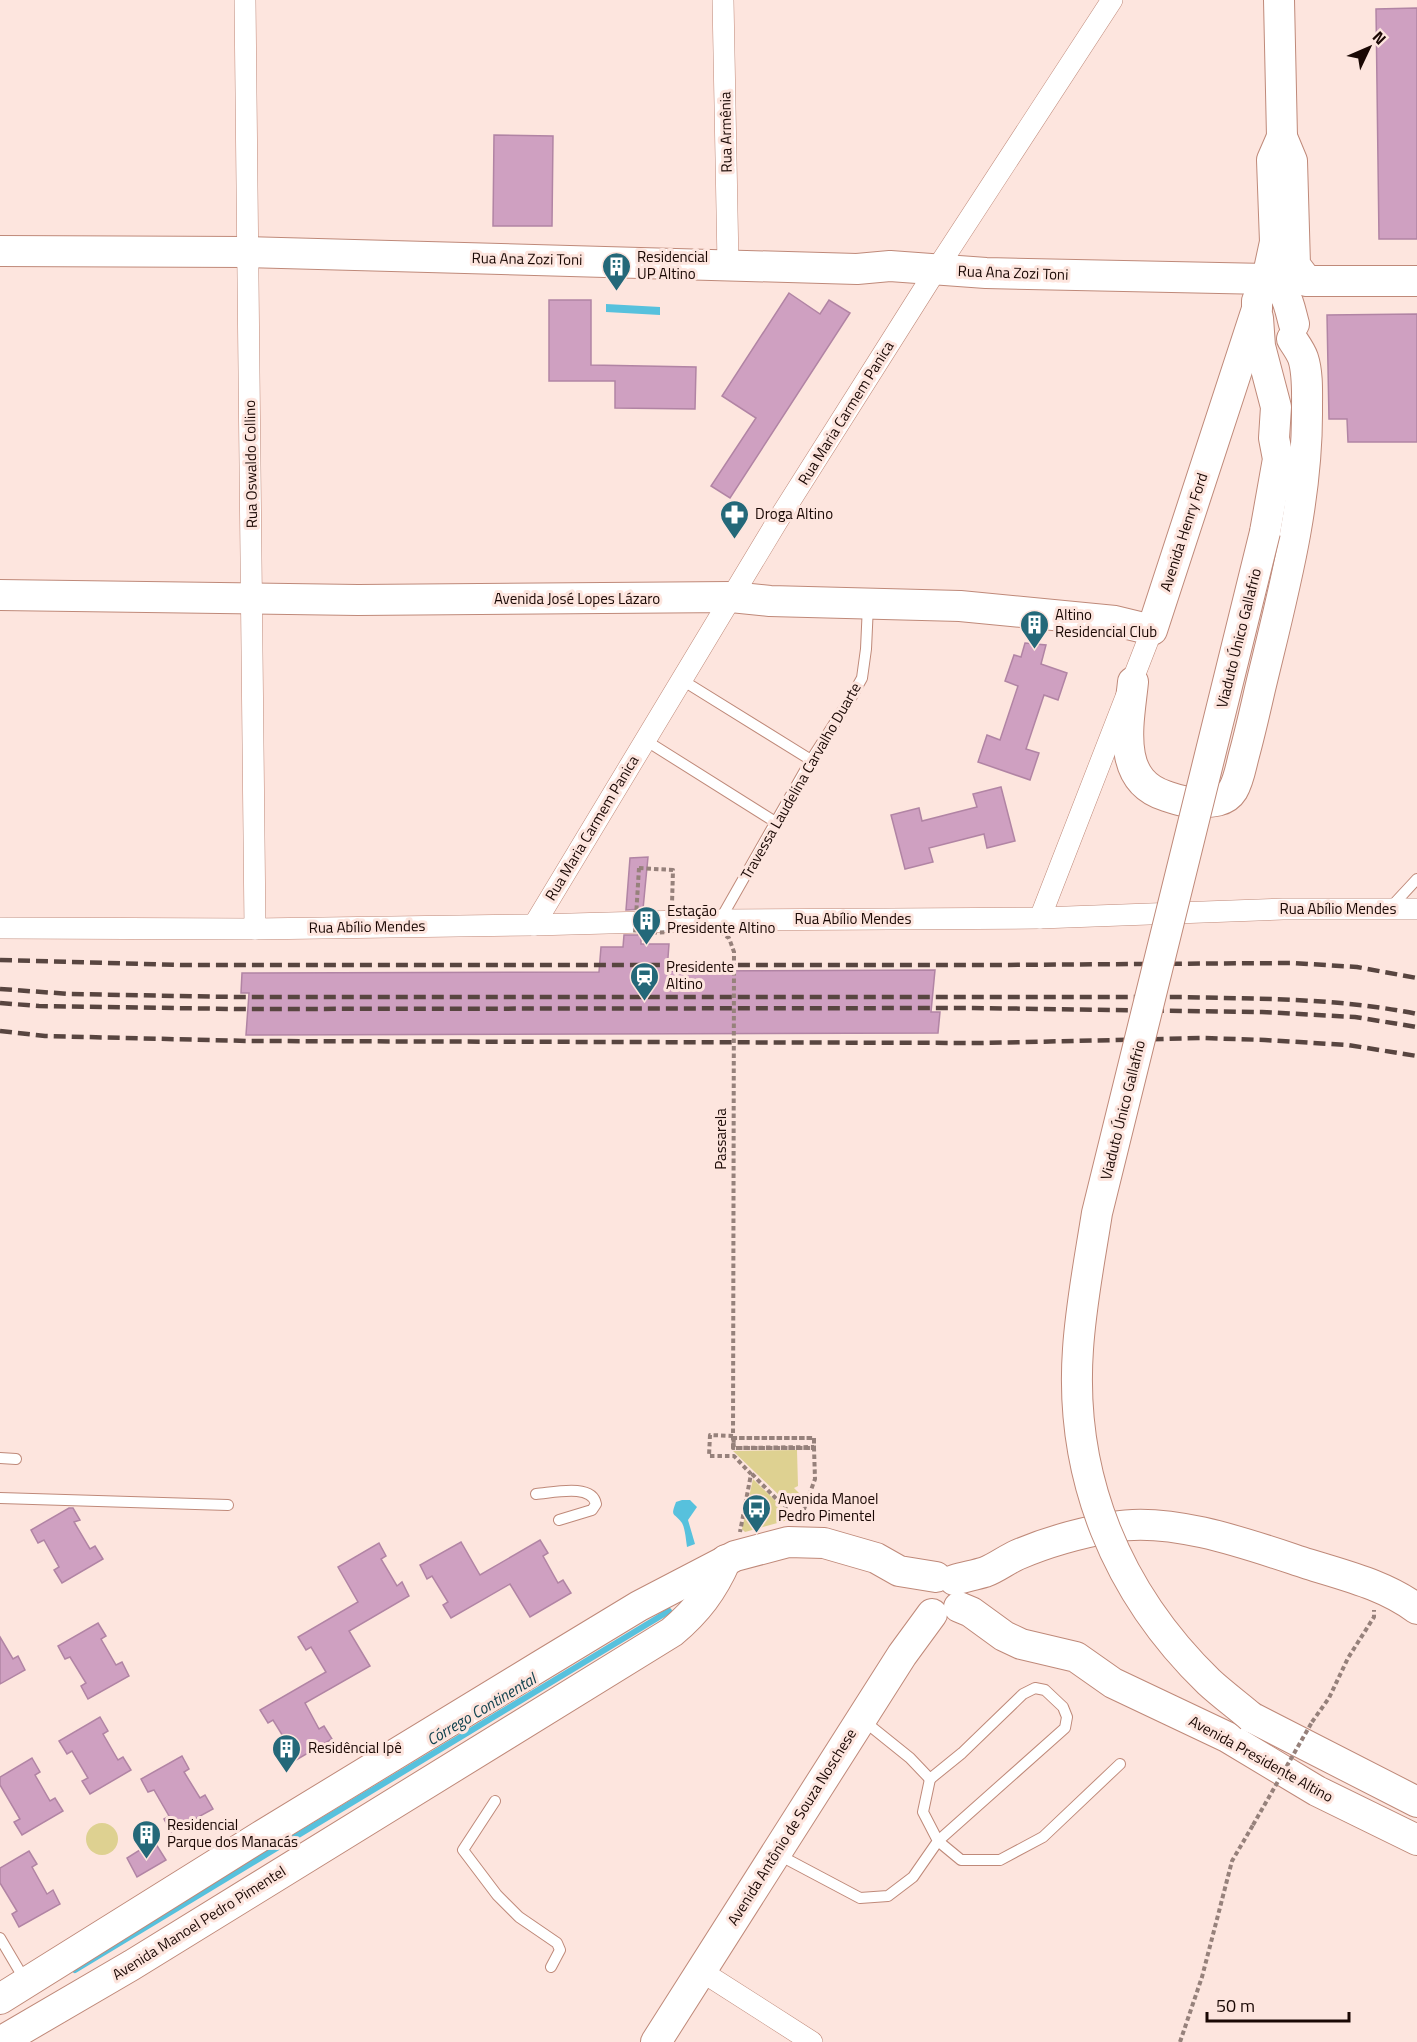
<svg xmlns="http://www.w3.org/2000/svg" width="1417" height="2042" font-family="'Titillium Web',sans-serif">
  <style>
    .green { fill: #ded191 }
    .water { fill: #57c1dd }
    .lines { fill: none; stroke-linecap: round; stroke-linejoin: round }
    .stream { stroke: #57c1dd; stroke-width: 6 }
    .building { fill: #cfa0c1; stroke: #b184a4; stroke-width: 1.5 }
    .lane-casing { stroke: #bf8979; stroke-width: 12 }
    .street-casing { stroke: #bf8979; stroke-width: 22 }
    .secondary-casing { stroke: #bf8979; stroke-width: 32 }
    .path { stroke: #96817b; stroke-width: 4; stroke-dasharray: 4.5 3; stroke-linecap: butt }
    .lane { stroke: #fff; stroke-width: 10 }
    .street { stroke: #fff; stroke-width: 21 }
    .secondary { stroke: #fff; stroke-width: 30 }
    .rail { stroke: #584540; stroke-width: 4.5; stroke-dasharray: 12 6; stroke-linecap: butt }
    .secondary-bridge-casing { stroke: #bf8979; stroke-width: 32; stroke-linecap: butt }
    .path-bridge { stroke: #96817b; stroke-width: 4; stroke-dasharray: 4.5 3; stroke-linecap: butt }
    .secondary-bridge { stroke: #fff; stroke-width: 30 }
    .labels { text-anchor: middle; stroke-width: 6; stroke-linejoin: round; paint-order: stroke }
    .street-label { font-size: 15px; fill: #1a0804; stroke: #fde5de }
    .poi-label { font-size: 15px; fill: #1a0804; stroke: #fde5de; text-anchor: start }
    .water-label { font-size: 16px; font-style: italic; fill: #144450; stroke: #fde5de }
  </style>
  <rect width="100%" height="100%" fill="#fde5de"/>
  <g class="green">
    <polygon points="797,1450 798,1486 794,1488 801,1495 792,1504 783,1499 733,1451"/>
    <polygon points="753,1479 791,1516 788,1520 745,1532 742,1529"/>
    <circle cx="102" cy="1839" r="16"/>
  </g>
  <g class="water">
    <polygon points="606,304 660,307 660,315 606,312"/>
    <path d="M682,1500H690L697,1507L688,1520L695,1544L687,1547C686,1540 685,1528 682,1523C674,1512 670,1518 676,1502Z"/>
  </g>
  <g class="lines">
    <polyline class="stream" points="75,1970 669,1611"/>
  </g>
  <g class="building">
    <polygon points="1417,8 1417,239 1379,239 1376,9"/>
    <polygon points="494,135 553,136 552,226 493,226"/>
    <polygon points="789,293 820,314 829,300 850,313 730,498 711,486 756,418 722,396"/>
    <polygon points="549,300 591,300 591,365 696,367 695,409 615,408 615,381 549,381"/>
    <polygon points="1417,314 1417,442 1348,442 1347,419 1329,419 1327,315"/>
    <polygon points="1025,643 1046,645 1041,664 1067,673 1058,700 1044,695 1026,749 1039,753 1030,780 978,762 987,735 1000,740 1018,686 1005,681 1014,655 1021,657"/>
    <polygon points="1001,787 1015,841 987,848 984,834 929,848 933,862 905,869 891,815 919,808 922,821 977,807 973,794"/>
    <polygon points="648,857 643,909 626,910 630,858"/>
    <polygon points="624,935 641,935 641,944 669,944 667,971 935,970 931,1012 940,1012 938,1033 246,1035 249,993 241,993 242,973 599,972 601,947 623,947"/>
    <polygon points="69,1508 73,1508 80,1520 74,1522 90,1549 95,1546 103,1559 62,1583 54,1570 59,1567 44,1540 38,1543 31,1530"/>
    <polygon points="540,1540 548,1553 543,1556 558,1583 563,1580 571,1593 530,1617 510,1584 451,1618 443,1605 448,1602 432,1576 427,1579 420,1565 461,1542 480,1575"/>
    <polygon points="379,1543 386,1556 381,1559 397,1586 402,1582 409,1596 349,1631 370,1666 305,1703 319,1729 324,1726 332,1739 291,1763 283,1749 289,1746 273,1720 268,1723 260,1710 326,1672 311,1647 306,1650 298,1637 358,1602 338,1567"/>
    <polygon points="98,1623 106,1636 101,1639 116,1665 122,1662 129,1676 88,1699 81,1686 86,1683 70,1657 65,1659 58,1646"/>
    <polygon points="0,1637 13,1659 18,1656 25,1670 0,1684"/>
    <polygon points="100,1717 108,1731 103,1734 118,1760 123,1757 131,1770 90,1794 82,1781 88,1778 72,1751 67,1754 59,1741"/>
    <polygon points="182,1756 189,1769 184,1772 200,1798 205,1795 213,1809 171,1832 164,1819 169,1816 154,1790 148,1792 141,1779"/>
    <polygon points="32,1758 40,1772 35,1775 50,1801 55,1798 63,1811 22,1835 14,1822 20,1819 0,1785 0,1777"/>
    <polygon points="154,1841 166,1860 137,1877 127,1858"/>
    <polygon points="29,1851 37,1864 32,1867 47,1894 53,1890 60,1904 19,1927 12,1914 17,1911 0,1883 0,1868"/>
  </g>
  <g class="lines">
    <defs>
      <g id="lane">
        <polyline points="682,680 811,760"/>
        <polyline points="645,740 777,823"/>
        <polyline points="1391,907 1417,879"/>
        <polyline points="720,920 811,760 852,696 862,678 866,649 868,605"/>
        <polyline points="0,1458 16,1459"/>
        <path d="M536,1494C552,1493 592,1483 596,1504L592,1510L559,1520"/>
        <polyline points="0,1498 228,1505"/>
        <polyline points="864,1721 910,1758 930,1779 962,1753 1023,1694 1035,1688 1045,1690 1063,1707 1067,1717 1065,1728 938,1841 961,1860 1000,1860 1043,1837 1120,1764"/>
        <polyline points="495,1801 463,1850 497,1895 519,1917 557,1943 560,1950 551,1967"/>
        <polyline points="777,1854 860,1898 888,1896 913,1877 938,1841 923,1812 930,1779"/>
        <polyline points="0,1938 26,1982"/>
      </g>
      <g id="street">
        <polyline points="245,0 255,929"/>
        <polyline points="723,0 728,264"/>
        <polyline points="1040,918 1152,630"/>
        <polyline points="534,925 778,520 936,270 1112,0"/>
        <polyline points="0,928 255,929 534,925 720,920 1040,918 1283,909 1417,909"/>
        <polyline points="701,1971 812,2042"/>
      </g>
      <g id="secondary">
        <polyline points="1279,0 1282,137"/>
        <path d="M0,251L247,252L857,269L890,266L986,273L1267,279C1287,286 1289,306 1294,324"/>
        <polyline points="1307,281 1417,281"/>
        <polyline points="1258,318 1260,346 1276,407 1274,438 1278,459 1265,532"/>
        <polyline points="0,595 358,600 731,597 770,601 960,606 1115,621 1152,630 1257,309 1257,301 1267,279 1275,242 1272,160 1282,137 1292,161 1295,265 1307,281"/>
        <path d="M1133,682C1129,722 1115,780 1166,796C1175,799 1186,803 1196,802C1210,802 1225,803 1233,790C1239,780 1241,766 1244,755C1250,733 1255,711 1260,689C1282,597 1308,504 1307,408C1307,393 1308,373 1303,358C1301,352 1296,345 1292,339"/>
        <path d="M954,1580C964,1577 975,1575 985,1572C996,1568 1006,1560 1017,1555C1047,1542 1080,1533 1113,1527C1172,1516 1253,1546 1308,1564C1346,1576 1385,1585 1417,1609"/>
        <polyline points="959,1607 971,1612 1004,1636 1021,1644 1076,1657 1113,1683 1227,1737 1317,1791 1417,1840"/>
        <polyline points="1251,1717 1417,1802"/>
        <polyline points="0,1999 261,1836 540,1666 639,1606 735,1556 788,1542 824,1543 876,1558 899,1571 936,1577"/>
        <path d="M0,2042L132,1965L672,1632C697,1611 713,1590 726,1560"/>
        <polyline points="656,2042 902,1655 932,1614"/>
      </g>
    </defs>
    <use href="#lane" class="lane-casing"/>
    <use href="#street" class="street-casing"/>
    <use href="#secondary" class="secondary-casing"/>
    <g class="path">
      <polyline points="639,868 673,870 672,904"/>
      <polyline points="733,1436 710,1435 709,1456 734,1456 751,1474 740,1532"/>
      <polyline points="734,1438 733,1448 814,1448 815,1479 800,1520"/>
      <polyline points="752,1474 795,1518"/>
      <polyline points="1312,1722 1329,1698 1348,1658 1374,1617 1374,1610"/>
      <polyline points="1180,2042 1202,1977 1232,1861 1253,1825"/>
    </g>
    <use href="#lane" class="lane"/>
    <use href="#street" class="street"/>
    <use href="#secondary" class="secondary"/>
    <g class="rail">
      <polyline points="0,960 183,965 989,965 1292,963 1357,967 1417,978"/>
      <path d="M0,989L70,994L235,997H1182C1261,999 1339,998 1417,1014"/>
      <polyline points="0,1003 39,1006 236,1009 973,1008 1262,1012 1355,1017 1417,1027"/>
      <polyline points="0,1031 45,1036 249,1041 983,1043 1204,1038 1265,1040 1348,1045 1417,1056"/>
    </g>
    <defs>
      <path id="secondary-bridge" d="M1251,1717C1237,1705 1222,1694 1209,1682C1117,1593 1069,1477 1078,1349C1081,1303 1090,1258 1097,1213L1265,532"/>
    </defs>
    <use href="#secondary-bridge" class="secondary-bridge-casing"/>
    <g class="path-bridge">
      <polyline points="639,868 635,933 718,931 729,938 734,952 733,1448 814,1447 814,1438 733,1438 734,1448 814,1448 814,1438 734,1438"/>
      <polyline points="1253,1825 1312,1722"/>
    </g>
    <use href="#secondary-bridge" class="secondary-bridge"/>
  </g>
  <defs>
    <symbol id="building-pin" viewBox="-11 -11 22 30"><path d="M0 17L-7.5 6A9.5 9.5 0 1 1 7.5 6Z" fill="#246879" stroke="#fde5de"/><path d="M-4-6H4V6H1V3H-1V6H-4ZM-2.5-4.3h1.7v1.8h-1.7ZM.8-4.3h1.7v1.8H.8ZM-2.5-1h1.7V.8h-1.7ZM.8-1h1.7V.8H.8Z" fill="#fff"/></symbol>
    <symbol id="pharmacy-pin" viewBox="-11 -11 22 30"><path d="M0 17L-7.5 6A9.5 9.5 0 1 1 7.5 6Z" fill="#246879" stroke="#fde5de"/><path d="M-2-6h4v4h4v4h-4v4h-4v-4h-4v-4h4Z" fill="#fff"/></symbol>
    <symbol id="station-pin" viewBox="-11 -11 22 30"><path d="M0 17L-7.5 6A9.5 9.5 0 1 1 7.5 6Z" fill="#246879" stroke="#fde5de"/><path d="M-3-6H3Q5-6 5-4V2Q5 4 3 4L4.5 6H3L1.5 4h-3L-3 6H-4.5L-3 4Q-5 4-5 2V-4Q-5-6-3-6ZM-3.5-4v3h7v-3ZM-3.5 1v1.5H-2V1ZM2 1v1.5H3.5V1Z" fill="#fff"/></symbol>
    <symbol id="bus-pin" viewBox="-11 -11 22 30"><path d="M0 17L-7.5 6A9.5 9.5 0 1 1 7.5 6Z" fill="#246879" stroke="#fde5de"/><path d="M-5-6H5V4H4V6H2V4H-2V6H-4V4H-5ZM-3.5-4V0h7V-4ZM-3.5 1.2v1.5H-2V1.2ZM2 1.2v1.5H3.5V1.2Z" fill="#fff"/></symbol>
  </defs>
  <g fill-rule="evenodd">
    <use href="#building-pin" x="600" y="250" width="33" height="45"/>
    <use href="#pharmacy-pin" x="718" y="498" width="33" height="45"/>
    <use href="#building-pin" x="1018" y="608" width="33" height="45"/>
    <use href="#building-pin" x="630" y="904" width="33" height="45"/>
    <use href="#station-pin" x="628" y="960" width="33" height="45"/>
    <use href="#bus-pin" x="740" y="1492" width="33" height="45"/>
    <use href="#building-pin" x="270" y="1732" width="33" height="45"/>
    <use href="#building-pin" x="130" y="1818" width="33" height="45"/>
  </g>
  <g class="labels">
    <g class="street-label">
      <text transform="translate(726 132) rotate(-91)" y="5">Rua Armênia</text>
      <text transform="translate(527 259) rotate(1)" y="5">Rua Ana Zozi Toni</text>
      <text transform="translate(1013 273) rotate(2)" y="5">Rua Ana Zozi Toni</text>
      <text transform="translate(846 413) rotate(-58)" y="5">Rua Maria Carmem Panica</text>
      <text transform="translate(251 464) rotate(-91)" y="5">Rua Oswaldo Collino</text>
      <text transform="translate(1184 532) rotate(-72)" y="5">Avenida Henry Ford</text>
      <text x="577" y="604">Avenida José Lopes Lázaro</text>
      <text transform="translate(1239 638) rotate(-76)" y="5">Viaduto Único Gallafrio</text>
      <text transform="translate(801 781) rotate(-60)" y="5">Travessa Laudelina Carvalho Duarte</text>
      <text transform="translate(592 828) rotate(-59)" y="5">Rua Maria Carmem Panica</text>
      <text x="1338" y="914">Rua Abílio Mendes</text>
      <text x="853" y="924">Rua Abílio Mendes</text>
      <text transform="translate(367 927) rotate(-1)" y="5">Rua Abílio Mendes</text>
      <text transform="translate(1123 1110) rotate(-76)" y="5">Viaduto Único Gallafrio</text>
      <text transform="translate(721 1139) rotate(-90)" y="5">Passarela</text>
      <text transform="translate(1261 1759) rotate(29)" y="5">Avenida Presidente Altino</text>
      <text transform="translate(792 1827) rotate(-58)" y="5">Avenida Antônio de Souza Noschese</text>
      <text transform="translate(199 1923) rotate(-32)" y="5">Avenida Manoel Pedro Pimentel</text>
    </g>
    <g class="poi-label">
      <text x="637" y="262">Residencial<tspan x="637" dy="17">UP Altino</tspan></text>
      <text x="755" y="519">Droga Altino</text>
      <text x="1055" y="620">Altino<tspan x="1055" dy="17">Residencial Club</tspan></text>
      <text x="667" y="916">Estação<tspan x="667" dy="17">Presidente Altino</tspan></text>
      <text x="666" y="972">Presidente<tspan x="666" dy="17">Altino</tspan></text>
      <text x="778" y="1504">Avenida Manoel<tspan x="778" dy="17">Pedro Pimentel</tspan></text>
      <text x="308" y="1753">Residêncial Ipê</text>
      <text x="167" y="1830">Residencial<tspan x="167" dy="17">Parque dos Manacás</tspan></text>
    </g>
    <g class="water-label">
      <text transform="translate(481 1709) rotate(-31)" y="6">Córrego Continental</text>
    </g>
  </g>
  <g transform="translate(1369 48) rotate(46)" stroke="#fde5de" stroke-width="4.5" paint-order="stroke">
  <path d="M0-4.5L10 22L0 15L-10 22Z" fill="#1a0804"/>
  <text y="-9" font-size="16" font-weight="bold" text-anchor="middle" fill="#1a0804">N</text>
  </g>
  <path d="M1207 2012v9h142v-9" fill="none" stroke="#1a0804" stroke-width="3"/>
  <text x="1216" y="2012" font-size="18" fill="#1a0804" stroke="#fde5de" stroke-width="4.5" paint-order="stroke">50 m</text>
</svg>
